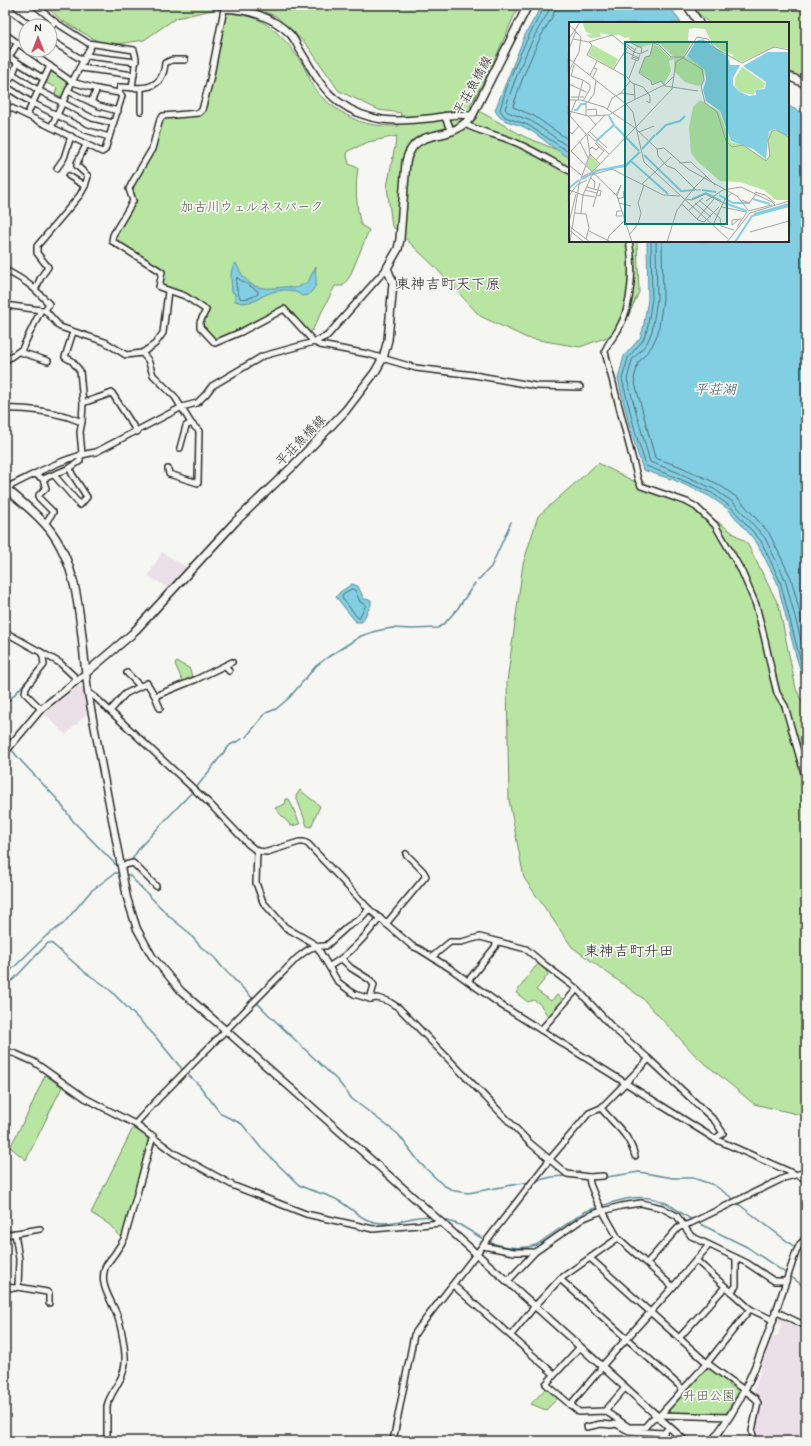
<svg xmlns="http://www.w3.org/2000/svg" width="811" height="1446" font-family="Mynerve,'Klee One',sans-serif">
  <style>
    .built { fill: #ebdfe8 }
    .green { fill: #b9e5a2; stroke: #728866 }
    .water { fill: #82cee2; stroke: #5f8d99 }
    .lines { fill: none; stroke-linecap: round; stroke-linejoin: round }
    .shore { stroke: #4e6c74; stroke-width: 1 }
    .stream { stroke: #5f8d99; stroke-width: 1.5 }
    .minor-casing { stroke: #2b2b2b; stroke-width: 8 }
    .tertiary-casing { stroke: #2b2b2b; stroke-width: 9 }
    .secondary-casing { stroke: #2b2b2b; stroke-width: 10 }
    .minor { stroke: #f6f6f2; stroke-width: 5 }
    .tertiary { stroke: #f6f6f2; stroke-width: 6 }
    .secondary { stroke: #f6f6f2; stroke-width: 7 }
    .labels { text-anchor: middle; stroke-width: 3.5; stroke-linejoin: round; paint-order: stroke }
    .street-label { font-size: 13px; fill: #2b2b2b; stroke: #f6f6f2 }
    .park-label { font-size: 13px; fill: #4e5a49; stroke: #f6f6f2 }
    .water-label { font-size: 14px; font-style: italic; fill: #455c62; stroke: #f6f6f2 }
    .quarter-label { font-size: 15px; fill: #2b2b2b; stroke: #f6f6f2 }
    .inset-river { fill: none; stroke: #82cee2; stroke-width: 2 }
    .inset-road { fill: none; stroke: #a5a5a2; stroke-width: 1 }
    .view { fill: #0f766e; fill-opacity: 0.15; stroke: #0f766e; stroke-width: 2 }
    .inset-edge { fill: none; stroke: #2b2b2b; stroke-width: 2 }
  </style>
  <rect width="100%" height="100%" fill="#f6f6f2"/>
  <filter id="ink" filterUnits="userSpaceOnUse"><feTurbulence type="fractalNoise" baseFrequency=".025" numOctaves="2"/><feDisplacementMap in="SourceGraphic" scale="8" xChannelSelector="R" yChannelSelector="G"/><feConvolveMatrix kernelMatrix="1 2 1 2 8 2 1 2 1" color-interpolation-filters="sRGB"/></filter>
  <g filter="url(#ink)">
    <g class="built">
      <polygon points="162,552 188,568 170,589 148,576"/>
      <polygon points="78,686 84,689 88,712 66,735 44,713"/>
      <polygon points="781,1316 806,1328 806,1441 758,1441 756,1437 755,1426 760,1402 754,1390 772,1337 778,1335 781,1326 777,1317"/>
    </g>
    <g class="green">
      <polygon points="45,5 236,5 176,18 144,40 106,46 61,20"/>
      <path d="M243,5H519L490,70L470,106L525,137L570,155V241H637L639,292L621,332L580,347L527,338L480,316L434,266L392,226L387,187L397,136L368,142L348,151L347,156L349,164L358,168C355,187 356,206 361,225L369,230L350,276L343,286H335L312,331L309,332L284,306L219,339H215L203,326V322L210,310L185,293L163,287L160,283L163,270L115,240V236L137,201L133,190L134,185L154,151L162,120L164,119L203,114L214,76L225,15L228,13C236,14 245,15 252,17C274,25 291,46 303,65C308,74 311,83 317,92C326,103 351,120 365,123C376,126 388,126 399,126L401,113L379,110L339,91L307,45L276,16Z"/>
      <polygon points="689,5 806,5 806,66 799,77 788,74 788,23 709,23"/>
      <polygon points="50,71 69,83 62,97 55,94 57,88 46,83"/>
      <polygon points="598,463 641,485 690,502 747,543 779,606 796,689 806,710 806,1116 754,1104 696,1056 642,998 572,947 524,878 509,800 507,682 523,564 538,516"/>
      <polygon points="177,662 189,668 193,678 183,682 175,664"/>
      <polygon points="300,790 320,806 311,827 307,826 296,796"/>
      <polygon points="286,799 289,799 300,824 291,826 275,808 285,804"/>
      <polygon points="539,964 546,970 548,975 536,990 551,1001 557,995 564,1000 549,1018 540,1004 534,1000 528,1002 516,993 535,967"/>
      <polygon points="45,1075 62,1087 26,1160 10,1147 28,1113"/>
      <polygon points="133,1128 146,1135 148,1141 122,1239 110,1225 91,1213"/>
      <polygon points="705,1368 708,1368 729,1382 728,1385 731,1387 733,1385 736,1387 739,1393 724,1415 670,1412 669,1409"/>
      <polygon points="546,1388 548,1391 549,1390 558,1398 546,1410 531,1404"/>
    </g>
    <g class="water">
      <path d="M542,5H669L681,23H570V158C554,150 541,136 526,128C514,122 500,123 495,110L525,35Z"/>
      <polygon points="788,106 806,114 806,687 796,656 777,582 757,543 728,509 709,496 674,480 643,470 631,432 618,379 624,356 640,338 643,329 648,299 647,241 788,241"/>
      <path d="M236,263C247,289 259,290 284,287C287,286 290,288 293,288C298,288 303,284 308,282L316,266C314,281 321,283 308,295L302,296C290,286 274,290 261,297C259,298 257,300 255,301C251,302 247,302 243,303L235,301V294L232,292C232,283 228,270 236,263Z"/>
      <polygon points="352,584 358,586 364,599 371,600 371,605 362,622 356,622 336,597 340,592"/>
    </g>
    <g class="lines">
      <g class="shore">
        <path d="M545,5L544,8C526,39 509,75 500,110L505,117L528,125L570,153"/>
        <path d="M550,5C549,15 540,24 536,33C524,57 513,83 505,109L508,112L531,121L570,148"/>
        <path d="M556,5C555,16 546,26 541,36C530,59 520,83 513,107L534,116L570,141"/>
        <polyline points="651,241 652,299 647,330 643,340 628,358 622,379 635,431 646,466 675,477 712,493 731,507 761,541 780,581 799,655 806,674"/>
        <polyline points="656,241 657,299 652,331 647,343 632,360 627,379 650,462 677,472 714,489 734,503 765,538 785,579 806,659"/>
        <polyline points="662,241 663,299 658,333 652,346 638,363 634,379 655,458 679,466 718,484 739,499 769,533 791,578 806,637"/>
        <path d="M237,278L258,291V294C254,297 245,300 240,298C238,291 234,285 237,278Z"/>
        <polygon points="352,589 355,590 360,602 366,605 359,618 357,617 342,598 343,594"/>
      </g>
      <g class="stream">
        <polyline points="478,580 491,567 511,522"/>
        <polyline points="5,705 41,665"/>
        <polyline points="246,737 266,713 276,709 289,698 316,666 328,657 361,636 376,631 392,628 412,629 438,628 445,623 458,608 475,583"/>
        <polyline points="10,748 22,762 57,799 73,821 119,868"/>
        <polyline points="196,788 224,752 230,745 242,739"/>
        <polyline points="131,861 140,847 193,791"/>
        <polyline points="124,874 129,875 170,917 187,931 201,947 214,957 222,967 267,1013 338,1081 352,1099 398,1134 420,1163 443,1185 455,1191 468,1193 529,1182"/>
        <polyline points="5,974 8,973 45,937 63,924 91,891 115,873 120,873"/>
        <path d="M5,983L13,980L48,943H51L86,973L104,985L112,992L154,1035L182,1069L199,1085L221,1114L242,1124L261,1148L299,1185C311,1192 326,1193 339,1201C355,1210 362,1223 384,1223C401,1223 416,1214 433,1217"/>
        <polyline points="594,1179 639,1172 673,1178 693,1178 714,1185 735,1200"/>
        <polyline points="535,1181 552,1177 566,1176"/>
        <polyline points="737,1203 796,1248"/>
        <path d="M602,1206C624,1198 645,1193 666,1203C676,1208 684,1216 693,1220"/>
        <polyline points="442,1219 460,1225 485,1240"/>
        <polyline points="696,1222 747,1247 787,1274"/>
        <path d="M488,1242C503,1247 522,1250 536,1245L584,1212L598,1207"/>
        <polyline points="799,1250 806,1254"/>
        <polyline points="790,1276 806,1288"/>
      </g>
      <defs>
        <g id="minor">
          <polyline points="35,5 55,22 88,43 134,50 136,58 132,88"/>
          <polyline points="5,6 31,26"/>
          <polyline points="224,9 210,80 202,110 199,113 163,116 160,119 152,149 132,183 129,189 133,201 113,235 112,241 162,272 159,287 185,296 206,310 200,322 200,327 215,343 241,332 284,309 314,342 320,345 368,354 416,368 474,375 536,386 580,387"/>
          <polyline points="50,28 55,22"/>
          <path d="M5,34L72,82L97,89L119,93L120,87C142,89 163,91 165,63L172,60H185"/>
          <polyline points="50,40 84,61"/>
          <polyline points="92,44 72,82 57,115 86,130 109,137"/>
          <polyline points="87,56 136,62"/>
          <polyline points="9,57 44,79"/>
          <polyline points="5,64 17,44"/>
          <polyline points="81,68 134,75"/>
          <polyline points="13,74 38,90 92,118 113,123"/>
          <polyline points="5,86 32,103 57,115 51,127 5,105"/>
          <polyline points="5,86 13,74 17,63"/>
          <polyline points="141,88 141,111"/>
          <polyline points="68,91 99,106 118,111"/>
          <polyline points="91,102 97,89"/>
          <polyline points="27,115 50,66"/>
          <path d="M465,124C479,132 496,134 512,141C532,149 551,161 570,171"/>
          <polyline points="51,127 102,152 105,150 122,96 119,93"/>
          <polyline points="57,168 64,158 71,136"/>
          <polyline points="69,176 85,186"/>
          <path d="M629,241C634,266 632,306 619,328C615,337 607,342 605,352L638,480L641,486L687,502L696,507L715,525L733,556L742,572L756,605L764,636L773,677L777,693L785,706L806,780"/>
          <path d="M5,270C25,280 34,287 49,304L45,310L60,327L105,342L126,355L142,353L148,360L153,375L175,397L191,423L199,431L198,483L169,474L168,469"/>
          <polyline points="36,288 41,277 48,267 37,253 37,246 80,195 85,186 88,176 77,166 77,163 86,145"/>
          <polyline points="5,305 41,310"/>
          <polyline points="73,332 65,357 72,361 80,371 83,403 82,421 80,432 82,454"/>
          <polyline points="20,352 48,361"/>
          <polyline points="142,353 155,344 163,333 168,291"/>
          <polyline points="5,361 22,349 41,310 45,310"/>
          <polyline points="83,403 112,393 137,432"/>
          <path d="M5,409C25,408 45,411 65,416C71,417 75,421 82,421"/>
          <polyline points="180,448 186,426 191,423"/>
          <polyline points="35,474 43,479 46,488 39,495 39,498 53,512 45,524"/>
          <polyline points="54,475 80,505 87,497 72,474 70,468"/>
          <polyline points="43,479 70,468 80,461 80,455"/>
          <path d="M6,488C35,474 64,457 96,452L182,407L197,403L206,394L212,386L263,356L314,342L327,336L387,268"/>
          <polyline points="5,632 60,663 78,680"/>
          <polyline points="41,652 43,657 44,665 26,687 25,693 41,709"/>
          <polyline points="226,666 229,671"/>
          <polyline points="127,673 140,686"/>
          <polyline points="88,693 95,697 110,711 210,804 248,844 257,851 267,852 299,842 304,842 308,844 369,909 412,946 419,949 451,969 501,1005 715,1139 806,1179"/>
          <polyline points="155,696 160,708"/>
          <polyline points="110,711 125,694 147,683 155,696 197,679 232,662"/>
          <polyline points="257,851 256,883 263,902 285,927 316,945 338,982 354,994 370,999 377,998 388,1001 399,1008 530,1143 567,1174 589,1177 603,1176"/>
          <polyline points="121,866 133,863 156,886"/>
          <polyline points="386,924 426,876 423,871 406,854"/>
          <polyline points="432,957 450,942 461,942 480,937 526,949 545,965 577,989 612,1027 649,1059"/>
          <polyline points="342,959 351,968 370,980 374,985 370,999"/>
          <path d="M330,966C350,954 365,937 380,918"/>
          <polyline points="468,981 495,947 497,942"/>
          <polyline points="541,1030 577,989"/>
          <polyline points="5,1051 16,1054 34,1062 85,1098 135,1124 174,1153 234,1186 306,1214 373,1229 442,1223"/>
          <path d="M601,1108C616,1127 628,1132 635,1156"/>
          <path d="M135,1124L158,1099L297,958C307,950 312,945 326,946L347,927L360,919L369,909"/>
          <polyline points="589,1177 590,1184 597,1201 618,1238 673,1287"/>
          <polyline points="15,1233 19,1259 18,1287"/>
          <polyline points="5,1235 40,1229"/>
          <polyline points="483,1246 514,1252 535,1252 584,1218 596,1213 621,1206 641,1203 662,1208 677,1216 691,1236 747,1263 774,1281 786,1281"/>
          <polyline points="590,1258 707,1363 755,1398 758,1403 752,1431 754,1441"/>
          <polyline points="696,1260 750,1309 773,1320 796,1252 800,1244 806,1238"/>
          <polyline points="647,1263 678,1228 691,1223 784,1178 806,1172"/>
          <polyline points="560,1279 683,1389"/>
          <polyline points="507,1282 535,1252"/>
          <polyline points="453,1285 554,1374"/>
          <polyline points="5,1287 15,1288 18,1287 47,1292 49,1294 49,1303"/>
          <polyline points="731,1292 736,1286 736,1258"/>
          <polyline points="775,1311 806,1326"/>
          <polyline points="511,1335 535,1306 560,1279 618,1238"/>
          <polyline points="679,1338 725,1287"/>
          <polyline points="580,1347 546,1384 579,1412 605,1411 629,1427 645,1427 652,1419 660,1415 707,1363 750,1309"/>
          <polyline points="570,1405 599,1371 602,1366 673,1287 709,1245"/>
          <polyline points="605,1411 625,1388"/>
          <polyline points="660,1415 729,1417"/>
          <polyline points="587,1427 601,1424 611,1425 616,1424 629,1431 664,1433 669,1427"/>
          <path d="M107,1441V1406C111,1390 124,1380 125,1363C126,1352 121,1325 117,1315C111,1299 99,1285 105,1268C107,1262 114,1256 117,1250C120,1246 123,1241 125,1237L153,1136"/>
          <polyline points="393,1441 414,1335 418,1329 550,1159 589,1113 601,1108 649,1059 715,1121 723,1133 715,1139"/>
        </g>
        <g id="tertiary">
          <path d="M224,9C248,9 273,17 290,34C294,38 297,45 300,50C311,68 321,89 339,102C369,124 398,122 433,118C446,116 458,113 472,116"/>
          <polyline points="445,116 451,131"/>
          <path d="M86,673L88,693L127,898L137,929L152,956L181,991C351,1140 518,1291 685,1441"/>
          <polyline points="5,752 41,709 86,673"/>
          <path d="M712,1441C741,1405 758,1363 773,1320"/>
        </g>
        <g id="secondary">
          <polyline points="687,5 699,23"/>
          <polyline points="788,76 806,84"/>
          <path d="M5,489L6,488C21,502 38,514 50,530C80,569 80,626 86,673"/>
          <path d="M86,673L132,634L235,522L290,469L346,410L375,372L383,358L388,340L393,283L387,268L398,249L400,239L406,162C407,157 409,152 412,148C421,135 439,136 452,131C460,128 466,123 472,116L528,5"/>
        </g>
      </defs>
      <use href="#minor" class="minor-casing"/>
      <use href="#tertiary" class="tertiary-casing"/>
      <use href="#secondary" class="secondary-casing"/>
      <use href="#minor" class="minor"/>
      <use href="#tertiary" class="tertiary"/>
      <use href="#secondary" class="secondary"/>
    </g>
  </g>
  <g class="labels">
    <g class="street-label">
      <text transform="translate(472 85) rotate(-61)" y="5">平荘魚橋線</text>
      <text transform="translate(300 440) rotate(-46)" y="5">平荘魚橋線</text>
    </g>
    <g class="park-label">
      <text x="252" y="211">加古川ウェルネスパーク</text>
      <text x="709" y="1400">升田公園</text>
    </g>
    <g class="water-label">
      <text x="715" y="394">平荘湖</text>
    </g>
    <g class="quarter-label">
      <text x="448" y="289">東神吉町天下原</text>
      <text x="629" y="956">東神吉町升田</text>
    </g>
  </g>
  <g transform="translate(569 22)">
    <rect width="220" height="220" fill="#f6f6f2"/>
    <path d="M13,0H220V27L206,25L173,40L163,35L165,33L153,29L143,21L136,7L125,6L120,7L119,18L122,20L115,34L131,41L136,48L134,62L129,64L116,60L105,49V37L100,39L102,49L95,62L91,59L83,63L82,59L70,50L76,35L81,34L84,22L91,25L100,35L106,36L91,22L86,21L69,26L61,20L60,15L56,16L49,12L45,14L31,11L32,15L22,16L17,13L24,12L17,10ZM24,23L49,37L44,47L19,32ZM173,45L196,61L195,66L185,68V73L171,70L166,64V56ZM131,78L150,89L162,120L175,123L196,137L200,135L199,114L201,109L206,108L220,114V178H207L195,168L171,160L151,159L128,139L122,131L120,106L124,85ZM21,133L30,142L23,150L17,143Z" fill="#b9e5a2"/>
    <path d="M134,17L159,35L161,43H171L164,56V63L171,70L180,74L187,73L186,68L196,67L197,60L174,44L199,30H220V113H216L206,107L200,109L197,137L184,127L162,119L151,89L137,79L134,68L137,58L136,48L118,34L127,19Z" fill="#82cee2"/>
    <path class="inset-river" d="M5,88H8L12,82H17M46,104L70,129M87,113L97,103L111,99L116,94M27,119L45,103L40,94M73,127L86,113M75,133L112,169L126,168M26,149L57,143L71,130M13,157L30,148L57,144L62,139L99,172M0,166L10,158M133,168L147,170M150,173L164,181H181M123,177L137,171L152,179M184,177L201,182M155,181L178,189M185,192L220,182M166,220L183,194L220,184"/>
    <path class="inset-road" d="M0,3L7,9L0,27M0,17L11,0M4,17L20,20L43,13L65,30L71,32L79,28M20,20L23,23L18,33L58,55L63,61L74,65L81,74V81L77,79M56,21L58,19L73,26L72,31M56,21L66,28M67,26L63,35L70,37M57,30L70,36M115,35H102L90,23L84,21L81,34L76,35L70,51L82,59L83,63L92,59L96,64L129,69M62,36L69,39L71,32M114,36L133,47L135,58L132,64L136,81L148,90L157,119L163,125L174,123L197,139L201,134L199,119L203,109L207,108L220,115M0,37L57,82L97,62L105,54M5,43L2,54L14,58M44,48L58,26M0,49L10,30L12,15L7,10M21,53L28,39M24,55L28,47L25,46M60,56L67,38M0,62L17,70M65,62L66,77M52,71L66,73M2,75H15M0,78H12L35,85L66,106M9,78L14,58L21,63V67L14,79M17,80V94M19,80L25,72L27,58M17,88L27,87L28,94M38,88L43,76L52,71L61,59M0,89L19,94L40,93L57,82L64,90L67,105M0,93L18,113L21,132L10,162L1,220M36,93L2,129L48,174L63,220M19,94L27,103M0,96L7,78M67,105L103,67L107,40L115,35L128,15L139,17L146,26L173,41L205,25L220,28M67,107L88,127L95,126L119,147L168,174L179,188M0,109L3,112L10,104M21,110L38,126M70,110L85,104M19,112L40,132M11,120L19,136M21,127L23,125L27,128L30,125L26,121M88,127L89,134L98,144L106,147L127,168H132M21,132L31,142M27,138L35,129L30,125M110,141L122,140L137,154M0,143L12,153M13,155L23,150L67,105L75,140L159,217M21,155L26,160L25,167M73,162L102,135M17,165L32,169L31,174L27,173M0,168L14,173L23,153L43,147L94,173L111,174M16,168L28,171M186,170L196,173L206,181M14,173L26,175M47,173L52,163L48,174M0,177L1,172L8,163L18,158M49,177L55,175L54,169M117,177L123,178L136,172L155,181M130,178L151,196L152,204L165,208M173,178L180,181L187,172M137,179L154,168L172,165L203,180L206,183M50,181L62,184M126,181L142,195M113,182L129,198L135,200L150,185M24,185L31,161M153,185L177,190M120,188L134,176M52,189H48L47,194H53M179,189L203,183M6,191L17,192L20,206L17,217M12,191L14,173M128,197L145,177M169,198L163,203V198L172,197M0,200L7,172M144,203L156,177L163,171M0,204L21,220M168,205L178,190M0,208L15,220M20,209L42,220M181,210L220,199M61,212L69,202L72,191L69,181L75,163M38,220L40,214L55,199M98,220L108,188L125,166L137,154L146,163M158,220L181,191L220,179"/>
    <path class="view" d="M56,20H158V202H56Z"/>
    <rect width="220" height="220" class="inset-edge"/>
  </g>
  <rect width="811" height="1446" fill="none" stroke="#f6f6f2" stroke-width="20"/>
  <rect x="10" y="10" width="791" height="1426" fill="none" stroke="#2b2b2b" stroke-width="1.5" filter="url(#ink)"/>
  <g transform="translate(38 38)"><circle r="19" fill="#f6f6f2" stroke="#a5a5a2"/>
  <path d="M0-3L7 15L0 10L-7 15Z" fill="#d1495b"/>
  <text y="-6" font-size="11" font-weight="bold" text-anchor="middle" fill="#2b2b2b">N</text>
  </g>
</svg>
